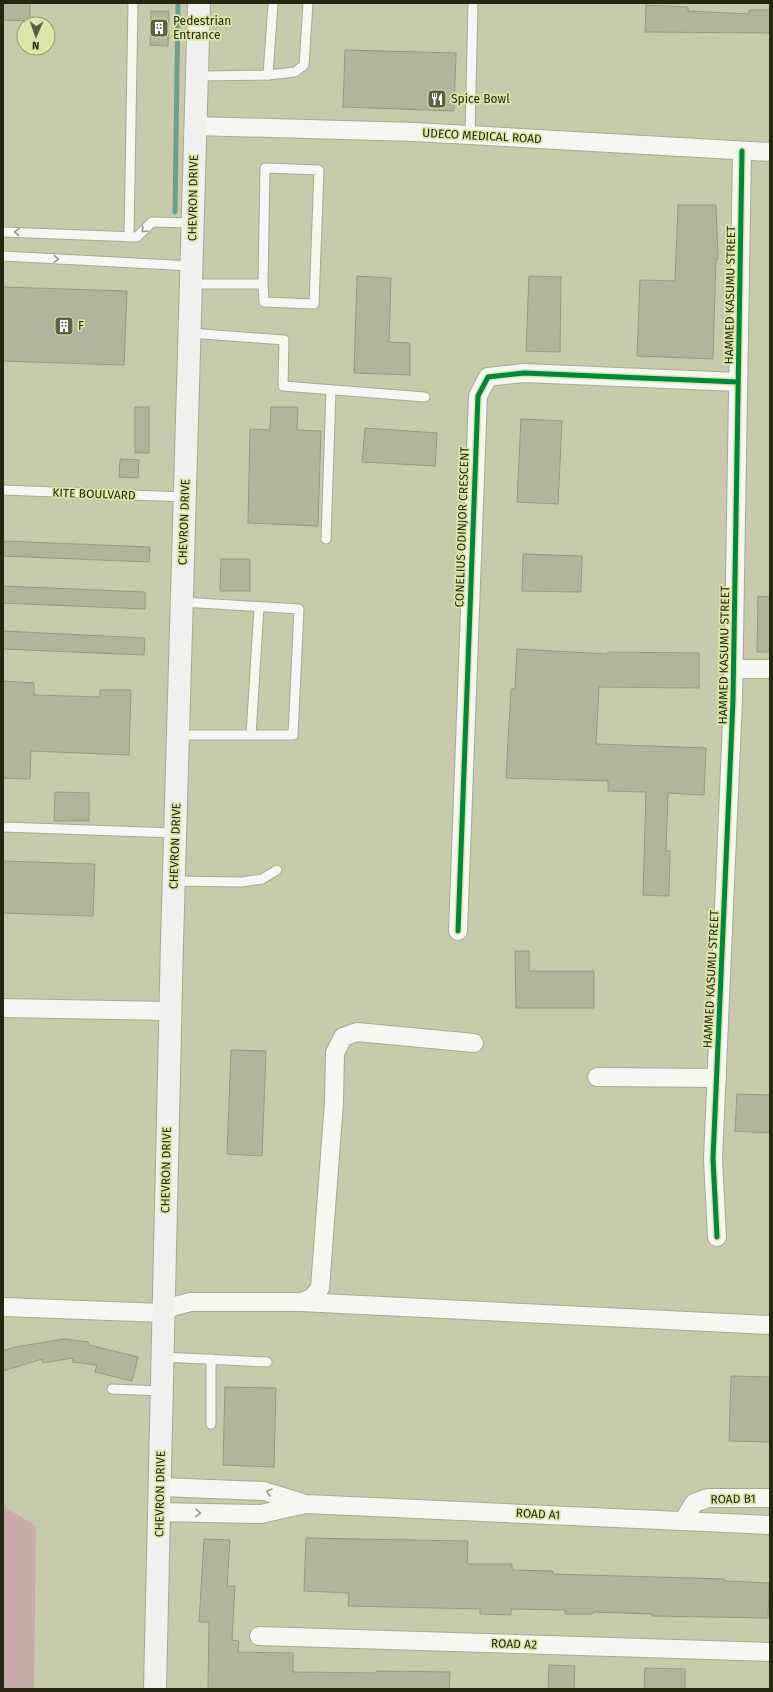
<svg xmlns="http://www.w3.org/2000/svg" width="773" height="1692" font-family="'Fira Sans',sans-serif">
  <style>
    .green { fill: #c7aca9 }
    .lines { fill: none; stroke-linecap: round; stroke-linejoin: round }
    .stream { stroke: #69a189; stroke-width: 5 }
    .building { fill: #b2b59b; stroke: #969980 }
    .service-casing { stroke: #a7aa91; stroke-width: 11 }
    .minor-casing { stroke: #a7aa91; stroke-width: 20 }
    .secondary-casing { stroke: #a7aa91; stroke-width: 24 }
    .service { stroke: #f7f7f2; stroke-width: 9 }
    .minor { stroke: #f7f7f2; stroke-width: 18 }
    .secondary { stroke: #f1f0ee; stroke-width: 22 }
    .cycleway-casing { stroke: #dee5aa; stroke-width: 8 }
    .cycleway { stroke: #00873e; stroke-width: 5 }
    .oneway { stroke: #98998c }
    .labels { text-anchor: middle; stroke-width: 3.5; stroke-linejoin: round; paint-order: stroke }
    .poi-label { font-size: 12px; fill: #252710; stroke: #dee5aa; text-anchor: start }
    .street-label { font-size: 12px; fill: #252710; stroke: #dee5aa }
  </style>
  <rect width="100%" height="100%" fill="#c7cbab"/>
  <polygon class="green" points="3,1506 36,1526 34,1689 3,1689"/>
  <g class="lines">
    <polyline class="stream" points="175,212 178,3"/>
  </g>
  <g class="building">
    <polygon points="3,3 30,3 30,21 3,20"/>
    <polygon points="646,5 688,7 688,11 749,14 749,10 770,10 770,33 645,32"/>
    <polygon points="151,11 169,11 168,46 150,45"/>
    <polygon points="345,50 456,53 454,111 343,107"/>
    <polygon points="678,205 716,205 718,259 716,259 713,359 637,356 640,280 675,281"/>
    <polygon points="357,276 391,278 389,342 410,343 410,375 354,373"/>
    <polygon points="529,276 561,277 560,352 526,351"/>
    <polygon points="3,287 127,291 124,365 3,361"/>
    <rect x="135" y="407" width="14" height="46"/>
    <polygon points="271,407 298,407 297,430 321,431 318,526 248,523 250,429 270,430"/>
    <polygon points="521,419 562,421 558,504 517,502"/>
    <polygon points="365,428 437,433 435,466 362,462"/>
    <polygon points="120,459 139,460 138,478 119,477"/>
    <polygon points="3,541 150,547 149,562 3,556"/>
    <polygon points="523,554 582,556 581,592 522,591"/>
    <polygon points="221,559 250,559 250,591 220,591"/>
    <polygon points="3,586 145,592 145,609 3,603"/>
    <polygon points="758,596 770,597 770,652 757,652"/>
    <polygon points="3,631 145,638 144,655 3,649"/>
    <polygon points="517,649 608,654 608,652 699,653 699,688 599,687 596,744 706,748 704,795 668,793 666,851 670,851 669,896 643,895 646,792 608,791 608,781 506,778 511,689 515,689"/>
    <polygon points="3,681 34,683 34,695 100,697 100,690 131,690 129,755 31,751 30,779 3,778"/>
    <polygon points="55,792 89,793 89,821 54,821"/>
    <polygon points="3,861 95,864 93,916 3,913"/>
    <polygon points="515,951 529,951 529,971 594,971 594,1008 516,1008"/>
    <polygon points="231,1050 266,1051 262,1156 227,1154"/>
    <polygon points="737,1094 770,1095 770,1133 735,1131"/>
    <polygon points="64,1339 89,1342 89,1345 138,1357 132,1381 95,1372 97,1365 72,1362 73,1358 43,1363 42,1359 3,1371 3,1351 15,1347"/>
    <polygon points="731,1376 770,1377 770,1442 729,1441"/>
    <polygon points="225,1387 276,1388 274,1467 223,1465"/>
    <polygon points="306,1538 468,1541 467,1564 512,1564 512,1570 553,1571 553,1574 724,1579 724,1581 769,1583 768,1618 652,1616 652,1614 593,1612 592,1614 565,1614 565,1610 511,1609 511,1615 480,1614 480,1609 348,1606 349,1593 304,1591"/>
    <polygon points="204,1539 230,1540 227,1586 235,1586 232,1640 239,1641 238,1652 293,1653 293,1672 376,1673 376,1671 450,1672 449,1689 208,1689 209,1622 199,1622"/>
    <polygon points="549,1665 575,1666 574,1689 548,1689"/>
    <polygon points="645,1668 685,1669 685,1689 644,1689"/>
  </g>
  <g class="lines">
    <defs>
      <g id="service">
        <polyline points="268,75 273,3"/>
        <polyline points="197,76 268,75 295,72 304,65 308,3"/>
        <polyline points="470,135 473,3"/>
        <polyline points="3,232 137,237 152,222 193,223"/>
        <polyline points="129,237 133,3"/>
        <polyline points="3,256 191,266"/>
        <polyline points="191,284 263,284 265,168 319,170 314,304 264,302 263,284"/>
        <polyline points="190,333 284,340 283,386 425,397"/>
        <polyline points="3,490 185,497"/>
        <polyline points="326,539 331,390"/>
        <polyline points="178,735 293,735 299,609 182,602"/>
        <polyline points="251,735 259,607"/>
        <polyline points="3,827 175,833"/>
        <polyline points="174,881 242,882 262,879 277,870"/>
        <polyline points="162,1357 267,1362"/>
        <polyline points="112,1389 162,1391"/>
        <polyline points="211,1424 211,1359"/>
      </g>
      <g id="minor">
        <polyline points="195,126 415,132 770,152"/>
        <polyline points="734,669 770,669"/>
        <polyline points="458,931 478,396 488,377 524,373 738,382"/>
        <polyline points="3,1008 170,1011"/>
        <polyline points="597,1077 717,1078"/>
        <polyline points="717,1237 713,1159 733,700 742,151"/>
        <polyline points="301,1302 770,1325"/>
        <polyline points="3,1307 163,1313 172,1307 190,1302 301,1302 312,1298 320,1288 334,1102 335,1053 343,1037 357,1032 474,1043"/>
        <polyline points="160,1487 264,1491 306,1504 770,1525"/>
        <polyline points="159,1512 261,1514 305,1504"/>
        <polyline points="683,1521 694,1503 708,1498 770,1498"/>
        <polyline points="259,1636 770,1652"/>
      </g>
      <polyline id="secondary" points="155,1689 172,942 199,3"/>
    </defs>
    <use href="#service" class="service-casing"/>
    <use href="#minor" class="minor-casing"/>
    <use href="#secondary" class="secondary-casing"/>
    <use href="#service" class="service"/>
    <use href="#minor" class="minor"/>
    <use href="#secondary" class="secondary"/>
    <defs>
      <g id="cycleway">
        <polyline points="458,931 478,396 488,377 524,373 738,382"/>
        <polyline points="717,1237 713,1159 733,700 742,151"/>
      </g>
    </defs>
    <use href="#cycleway" class="cycleway-casing"/>
    <use href="#cycleway" class="cycleway"/>
  </g>
  <defs><path id="oneway-chevron" d="M-2-3.5L2.5 0L-2 3.5" fill="none" stroke-width="1.6" stroke-linecap="round" stroke-linejoin="round"/></defs>
  <g class="oneway">
    <use href="#oneway-chevron" transform="translate(144 230) rotate(134)"/>
    <use href="#oneway-chevron" transform="translate(17 232) rotate(-178)"/>
    <use href="#oneway-chevron" transform="translate(56 259) rotate(3)"/>
    <use href="#oneway-chevron" transform="translate(269 1492) rotate(-165)"/>
    <use href="#oneway-chevron" transform="translate(198 1513) rotate(1)"/>
  </g>
  <defs>
    <symbol id="building-square" viewBox="-11 -11 22 22"><rect x="-9" y="-9" width="18" height="18" rx="4" fill="#5e6046" stroke="#dee5aa"/><path d="M-4-6H4V6H1V3H-1V6H-4ZM-2.5-4.3h1.7v1.8h-1.7ZM.8-4.3h1.7v1.8H.8ZM-2.5-1h1.7V.8h-1.7ZM.8-1h1.7V.8H.8Z" fill="#fff"/></symbol>
    <symbol id="restaurant-square" viewBox="-11 -11 22 22"><rect x="-9" y="-9" width="18" height="18" rx="4" fill="#5e6046" stroke="#dee5aa"/><path d="M-5-6h1v4h1v-4h1v4h1v-4h1v5L-1.5 .5V6h-2V.5L-5-1ZM5-6V6H3V1.5H1.5Q1.5-4 5-6Z" fill="#fff"/></symbol>
  </defs>
  <g fill-rule="evenodd">
    <use href="#building-square" x="148" y="17" width="22" height="22"/>
    <use href="#restaurant-square" x="426" y="88" width="22" height="22"/>
    <use href="#building-square" x="53" y="315" width="22" height="22"/>
  </g>
  <g class="labels">
    <g class="poi-label">
      <text x="173" y="25">Pedestrian<tspan x="173" dy="14">Entrance</tspan></text>
      <text x="451" y="103">Spice Bowl</text>
      <text x="78" y="330">F</text>
    </g>
    <g class="street-label">
      <text transform="translate(482 136) rotate(3)" y="4">UDECO MEDICAL ROAD</text>
      <text transform="translate(193 198) rotate(-89)" y="4">CHEVRON DRIVE</text>
      <text transform="translate(730 295) rotate(-89)" y="4">HAMMED KASUMU STREET</text>
      <text transform="translate(94 494) rotate(2)" y="4">KITE BOULVARD</text>
      <text transform="translate(184 522) rotate(-88)" y="4">CHEVRON DRIVE</text>
      <text transform="translate(462 527) rotate(-88)" y="4">CONELIUS ODINJOR CRESCENT</text>
      <text transform="translate(724 655) rotate(-89)" y="4">HAMMED KASUMU STREET</text>
      <text transform="translate(175 846) rotate(-88)" y="4">CHEVRON DRIVE</text>
      <text transform="translate(711 979) rotate(-87)" y="4">HAMMED KASUMU STREET</text>
      <text transform="translate(166 1170) rotate(-89)" y="4">CHEVRON DRIVE</text>
      <text transform="translate(160 1494) rotate(-89)" y="4">CHEVRON DRIVE</text>
      <text transform="translate(733 1499) rotate(-1)" y="4">ROAD B1</text>
      <text transform="translate(538 1514) rotate(3)" y="4">ROAD A1</text>
      <text transform="translate(514 1644) rotate(2)" y="4">ROAD A2</text>
    </g>
  </g>
  <rect width="773" height="1692" fill="none" stroke="#252710" stroke-width="8"/>
  <g transform="translate(36 36) rotate(182)"><circle r="19" fill="#dee5aa" stroke="#94996c"/>
  <path d="M0-3L7 15L0 10L-7 15Z" fill="#5e6046"/>
  <text y="-6" font-size="11" font-weight="bold" text-anchor="middle" fill="#252710">N</text>
  </g>
</svg>
